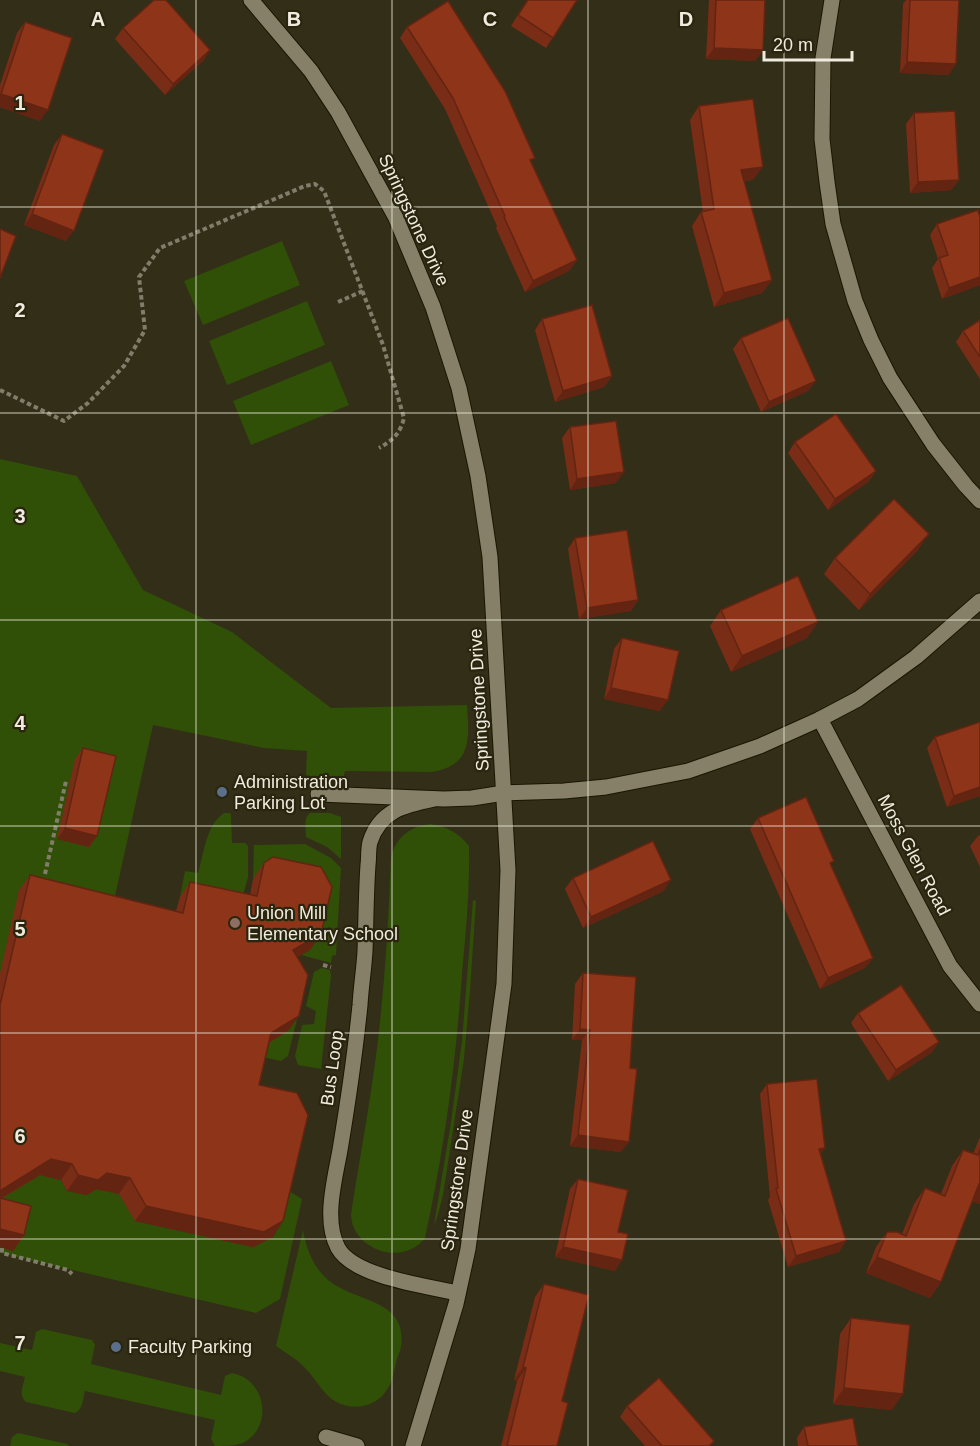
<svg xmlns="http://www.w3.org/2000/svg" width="980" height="1446" font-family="Arial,sans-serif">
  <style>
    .green { fill: #304f07 }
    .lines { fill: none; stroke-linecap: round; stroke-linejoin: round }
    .service-casing { stroke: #1b1602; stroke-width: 17 }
    .minor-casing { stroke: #1b1602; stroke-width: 17 }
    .path { stroke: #817d6a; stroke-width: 4; stroke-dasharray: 4.5 3; stroke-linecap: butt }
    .service { stroke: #858067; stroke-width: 15 }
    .minor { stroke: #858067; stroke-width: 15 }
    .wall { fill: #792d16 }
    .shaded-wall { fill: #632412 }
    .building { fill: #8d3419; stroke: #632412; stroke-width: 1.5 }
    .grid { fill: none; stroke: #efecdf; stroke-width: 1.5; stroke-opacity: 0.55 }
    .service-dot { fill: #5c6f8a; stroke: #29250f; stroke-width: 2 }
    .education-dot { fill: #8d6e63; stroke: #29250f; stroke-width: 2 }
    .labels { text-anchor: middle; stroke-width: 4.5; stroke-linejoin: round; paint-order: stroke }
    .street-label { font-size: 18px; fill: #efecdf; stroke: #29250f }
    .poi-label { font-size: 18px; fill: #efecdf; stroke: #29250f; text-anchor: start }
    .grid-label { font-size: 20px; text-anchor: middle; font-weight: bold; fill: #efecdf; stroke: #29250f; stroke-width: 4.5; stroke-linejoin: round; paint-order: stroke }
  </style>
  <rect width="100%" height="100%" fill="#332e18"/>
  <g class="green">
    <polygon points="282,241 300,285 203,325 184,281"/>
    <polygon points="307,301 325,345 227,385 209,341"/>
    <polygon points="331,361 349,405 251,445 233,401"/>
    <path d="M0,459L77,476L143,590L232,632L331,708L467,705C469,738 473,766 431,772L345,771L344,776H308L306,774L307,751L264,748L153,725L111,914L0,973Z"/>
    <path d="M224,813H230L231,815L232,843H245L248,846V877L239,910L180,897L185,871L198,873C204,853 206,825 224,813Z"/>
    <path d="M310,813H330L341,817V859L327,847L306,837C306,829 303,818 310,813Z"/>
    <path d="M431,824C447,827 458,832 469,846C470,888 466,932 462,974C456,1063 444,1151 425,1238C420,1244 414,1249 406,1251C381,1259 351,1240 351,1214C357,1173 365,1132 371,1091C383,1014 388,936 391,858C395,838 410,826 431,824Z"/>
    <polygon points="305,844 331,858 341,868 336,955 332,956 331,963 301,955 310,950 262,872 253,879 254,845"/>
    <polygon points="473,900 476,901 470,991 464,1059 443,1195 437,1218 434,1225 451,1122 462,1041"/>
    <polygon points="322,968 330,970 331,976 321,1069 298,1065 295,1056 302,1025 314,1024 316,1011 306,1006 314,972"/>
    <polygon points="304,991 288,1056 281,1061 258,1056"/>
    <polygon points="33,1173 61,1180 67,1191 87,1195 96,1189 125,1195 135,1221 253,1247 273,1237 284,1188 302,1199 280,1299 256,1313 0,1253 0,1189"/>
    <path d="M303,1230C306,1248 313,1266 326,1278C352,1303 408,1297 401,1346C401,1350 398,1355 397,1359C393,1373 393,1385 382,1396C372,1406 356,1409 344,1405C325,1400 318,1381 305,1368C297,1359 286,1353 276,1346Z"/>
    <path d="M42,1329L92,1340L95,1345L91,1364L221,1395L225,1376L232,1373C266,1379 274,1427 243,1443C234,1446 224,1446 215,1446L211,1439L215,1420L85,1391C83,1398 83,1410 75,1413L26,1402C18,1395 23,1386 25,1377L0,1371V1343L32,1350L36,1332Z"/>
    <polygon points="18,1433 67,1444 69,1446 10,1446 12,1437"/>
  </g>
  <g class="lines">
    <defs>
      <g id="service">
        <polyline points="318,794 444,799 472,798 504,793"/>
        <path d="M434,799C405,805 380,810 370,842C368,849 369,858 368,865C366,894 366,922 365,951C364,969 361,987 360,1005C355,1054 348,1102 340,1150C335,1179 323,1220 338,1248C354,1277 427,1286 458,1293"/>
        <polyline points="326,1437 357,1446"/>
      </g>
      <g id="minor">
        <polyline points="251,0 311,71 338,112 396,218 433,307 459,388 478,476 490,557 508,870 504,984 468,1249 456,1304 413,1446"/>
        <polyline points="832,0 823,58 822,139 827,182 833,224 855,301 871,340 890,378 933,444 966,486 980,501"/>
        <polyline points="820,719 950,966 980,1004"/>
        <polyline points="504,793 564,791 606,787 688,771 760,746 820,719 858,699 916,657 980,601"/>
      </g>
    </defs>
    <use href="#service" class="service-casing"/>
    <use href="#minor" class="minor-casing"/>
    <g class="path">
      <polyline points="338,302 363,291"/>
      <path d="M0,390L64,421L88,403L124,366L145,330L139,277L160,248L305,186L315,184L324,191L383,345L404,418C400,434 393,440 379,448"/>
      <polyline points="45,874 66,781"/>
      <polyline points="323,965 331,967"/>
      <polyline points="2,1248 2,1253 68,1270 72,1274"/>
    </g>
    <use href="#service" class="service"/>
    <use href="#minor" class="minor"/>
  </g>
  <g class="wall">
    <polygon points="527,0 577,0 546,48 511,26"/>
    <polygon points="709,0 765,0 763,50 755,61 706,59"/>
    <polygon points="906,0 959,0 949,75 900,73 903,4"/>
    <polygon points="25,22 40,121 0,107 0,85 17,33"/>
    <polygon points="407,27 532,163 577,260 569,271 525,292 496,228 497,226 445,109 400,38"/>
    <polygon points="123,28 210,50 203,61 165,95 115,39"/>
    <polygon points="699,106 753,180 744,181 772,280 762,293 714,307 692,226 701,212 703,212 690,120"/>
    <polygon points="914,113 959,180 951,190 910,193 906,124"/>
    <polygon points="62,134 66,241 24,225 54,145"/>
    <polygon points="937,224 980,285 942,299 932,268 938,259 930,235"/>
    <polygon points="542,319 612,376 604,387 555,402 535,330"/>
    <polygon points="980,320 980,379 956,342 963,331"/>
    <polygon points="741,338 808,391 761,412 733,349"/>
    <polygon points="570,427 616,483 570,490 562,438"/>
    <polygon points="795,442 876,471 868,482 828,510 788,453"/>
    <polygon points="575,538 638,600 631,611 579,619 568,549"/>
    <polygon points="918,550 859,610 824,574 835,558"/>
    <polygon points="721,610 818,622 807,638 731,672 710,626"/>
    <polygon points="622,638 660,711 604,699 614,649"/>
    <polygon points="980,722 980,796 947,807 927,748 935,737"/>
    <polygon points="83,748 97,836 89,847 57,839 75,759"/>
    <polygon points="758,818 873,958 865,968 820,989 750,829"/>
    <polygon points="980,835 980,867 970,846 978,836"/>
    <polygon points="264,863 310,950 297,957 288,1031 269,1043 259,1085 273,1237 253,1247 135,1221 119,1194 96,1189 87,1195 67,1191 61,1180 40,1175 1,1199 24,1235 13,1251 0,1247 0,973 19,890 30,875 176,911 180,897 190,882 250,895 253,879"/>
    <polygon points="573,878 664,891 583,928 565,889"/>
    <polygon points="583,973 630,1068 621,1152 570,1146 582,1040 572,1040 575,984"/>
    <polygon points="858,1013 939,1042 931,1053 888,1081 851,1023"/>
    <polygon points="767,1084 820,1154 846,1241 839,1252 788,1267 768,1200 770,1197 760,1094"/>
    <polygon points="980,1137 980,1204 972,1201 941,1282 930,1298 866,1273 876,1247 887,1232 902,1234 914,1204 925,1188 941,1194 952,1166 963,1150 973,1154"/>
    <polygon points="578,1179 618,1232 615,1271 555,1257 570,1189"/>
    <polygon points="544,1284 562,1401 557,1446 501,1446 517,1381 514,1380 535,1297"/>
    <polygon points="851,1318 892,1410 833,1404 840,1334"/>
    <polygon points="627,1406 710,1446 645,1446 620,1417"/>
    <polygon points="804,1427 858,1446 798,1446 797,1438"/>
  </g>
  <g class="shaded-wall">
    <polygon points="714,48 763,50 755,61 706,59"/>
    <polygon points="210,50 203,61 165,95 173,84"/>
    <polygon points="907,62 956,64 949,75 900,73"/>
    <polygon points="1,94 48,110 40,121 0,107 0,95"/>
    <polygon points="763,167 753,180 732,183 741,170"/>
    <polygon points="959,180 951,190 910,193 918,182"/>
    <polygon points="32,214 74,231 66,241 24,225"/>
    <polygon points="577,260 569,271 525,292 533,281"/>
    <polygon points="980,277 980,285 942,299 949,288"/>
    <polygon points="772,280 762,293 714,307 724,293"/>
    <polygon points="612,376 604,387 555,402 563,391"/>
    <polygon points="816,381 808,391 761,412 769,402"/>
    <polygon points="876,471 868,482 828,510 835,499"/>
    <polygon points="624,472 616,483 570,490 577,479"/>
    <polygon points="929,534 918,550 859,610 870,594"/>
    <polygon points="638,600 631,611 579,619 587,608"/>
    <polygon points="818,622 807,638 731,672 742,656"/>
    <polygon points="611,688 668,700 660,711 604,699"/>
    <polygon points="980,787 980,796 947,807 954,796"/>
    <polygon points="65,828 97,836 89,847 57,839"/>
    <polygon points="671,880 664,891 583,928 591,917"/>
    <polygon points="321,934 310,950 282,966 293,950"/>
    <polygon points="873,958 865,968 820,989 828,978"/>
    <polygon points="299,1016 288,1031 260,1048 271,1033"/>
    <polygon points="580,1029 590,1030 582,1040 572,1040"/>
    <polygon points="939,1042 931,1053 888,1081 896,1070"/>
    <polygon points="578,1135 629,1142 621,1152 570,1146"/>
    <polygon points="825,1148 817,1159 819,1149"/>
    <polygon points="51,1159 72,1164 61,1180 40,1175 0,1199 0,1191"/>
    <polygon points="107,1173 130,1178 119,1194 96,1189 87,1195 67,1191 78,1175"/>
    <polygon points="979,1184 980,1184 980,1204 968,1199"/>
    <polygon points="146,1206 283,1221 273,1237 253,1247 135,1221"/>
    <polygon points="0,1229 24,1235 13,1251 0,1247"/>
    <polygon points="846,1241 839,1252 788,1267 796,1256"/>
    <polygon points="563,1247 622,1260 615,1271 555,1257"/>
    <polygon points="877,1257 941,1282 930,1298 866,1273"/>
    <polygon points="523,1367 526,1368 517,1381 514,1380"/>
    <polygon points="844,1388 903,1394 892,1410 833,1404"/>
  </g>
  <g class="building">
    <polygon points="154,0 166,0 210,50 173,84 123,28"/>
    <polygon points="528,0 577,0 553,38 518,15"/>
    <polygon points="716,0 765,0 763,50 714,48"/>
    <polygon points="910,0 959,0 956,64 907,62"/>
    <polygon points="448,1 505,91 535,158 530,160 577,260 533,281 504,217 505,216 453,98 407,27"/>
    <polygon points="25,22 72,38 48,110 1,94"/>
    <polygon points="753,99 763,167 741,170 772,280 724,293 701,212 714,209 699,106"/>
    <polygon points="955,111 959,180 918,182 914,113"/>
    <polygon points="62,134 104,150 74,231 32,214"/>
    <polygon points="978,210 980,217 980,277 949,288 939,258 948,255 937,224"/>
    <polygon points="0,229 16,236 0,278"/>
    <polygon points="592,305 612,376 563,391 542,319"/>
    <polygon points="788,318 816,381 769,402 741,338"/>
    <polygon points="980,320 980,357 963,331"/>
    <polygon points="836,414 876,471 835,499 795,442"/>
    <polygon points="616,421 624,472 577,479 570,427"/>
    <polygon points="894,499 929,534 870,594 835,558"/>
    <polygon points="627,530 638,600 587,608 575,538"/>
    <polygon points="798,576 818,622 742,656 721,610"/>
    <polygon points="622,638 679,651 668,700 611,688"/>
    <polygon points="980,722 980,787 954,796 935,737"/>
    <polygon points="83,748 116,756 97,836 65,828"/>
    <polygon points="806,797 834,861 830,863 873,958 828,978 758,818"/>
    <polygon points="653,841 671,880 591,917 573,878"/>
    <polygon points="273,857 321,867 332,887 321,934 293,950 308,975 299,1016 271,1033 259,1085 297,1093 308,1115 283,1221 264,1232 146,1206 130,1178 107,1173 98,1180 78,1175 72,1164 51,1159 0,1191 0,1005 30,875 183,913 190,882 257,896 264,863"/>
    <polygon points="583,973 636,977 630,1068 637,1069 629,1142 578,1135 590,1030 580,1029"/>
    <polygon points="901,985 939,1042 896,1070 858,1013"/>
    <polygon points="817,1079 825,1148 819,1149 846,1241 796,1256 776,1189 778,1188 767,1084"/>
    <polygon points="980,1149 980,1184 979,1184 941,1282 877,1257 887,1232 897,1232 906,1236 925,1188 945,1196 963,1150 978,1155"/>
    <polygon points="578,1179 628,1190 618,1232 628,1234 622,1260 563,1247"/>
    <polygon points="0,1198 31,1206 24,1235 0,1229"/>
    <polygon points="544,1284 589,1295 562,1401 568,1403 557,1446 507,1446 526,1368 523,1367"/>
    <polygon points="851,1318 910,1325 903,1394 844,1388"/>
    <polygon points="659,1378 714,1441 709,1446 662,1446 627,1406"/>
    <polygon points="853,1418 858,1446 808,1446 804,1427"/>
  </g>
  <path class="grid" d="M196,0V1446M392,0V1446M588,0V1446M784,0V1446M0,207H980M0,413H980M0,620H980M0,826H980M0,1033H980M0,1239H980"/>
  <g class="service-dot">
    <circle cx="222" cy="792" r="6"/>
    <circle cx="116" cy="1347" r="6"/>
  </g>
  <circle class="education-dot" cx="235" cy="923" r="6"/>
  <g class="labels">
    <g class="street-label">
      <text transform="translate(414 220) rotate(65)" y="6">Springstone Drive</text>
      <text transform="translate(479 700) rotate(-93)" y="6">Springstone Drive</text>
      <text transform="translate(914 855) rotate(62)" y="6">Moss Glen Road</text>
      <text transform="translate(332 1068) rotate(-82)" y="6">Bus Loop</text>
      <text transform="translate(457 1180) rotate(-82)" y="6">Springstone Drive</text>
    </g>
    <g class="poi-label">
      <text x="234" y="788">Administration<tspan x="234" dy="21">Parking Lot</tspan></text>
      <text x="247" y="919">Union Mill<tspan x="247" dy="21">Elementary School</tspan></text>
      <text x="128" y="1353">Faculty Parking</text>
    </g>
  </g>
  <g class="grid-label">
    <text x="98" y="26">A</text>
    <text x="294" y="26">B</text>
    <text x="490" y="26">C</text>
    <text x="686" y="26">D</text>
    <text x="20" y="110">1</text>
    <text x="20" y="317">2</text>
    <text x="20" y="523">3</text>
    <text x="20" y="730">4</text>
    <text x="20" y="936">5</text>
    <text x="20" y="1143">6</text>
    <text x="20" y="1350">7</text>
  </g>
  <path d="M764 51v9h88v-9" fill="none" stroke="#efecdf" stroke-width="3"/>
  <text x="773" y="51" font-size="18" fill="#efecdf" stroke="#29250f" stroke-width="4.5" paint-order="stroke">20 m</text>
</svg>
